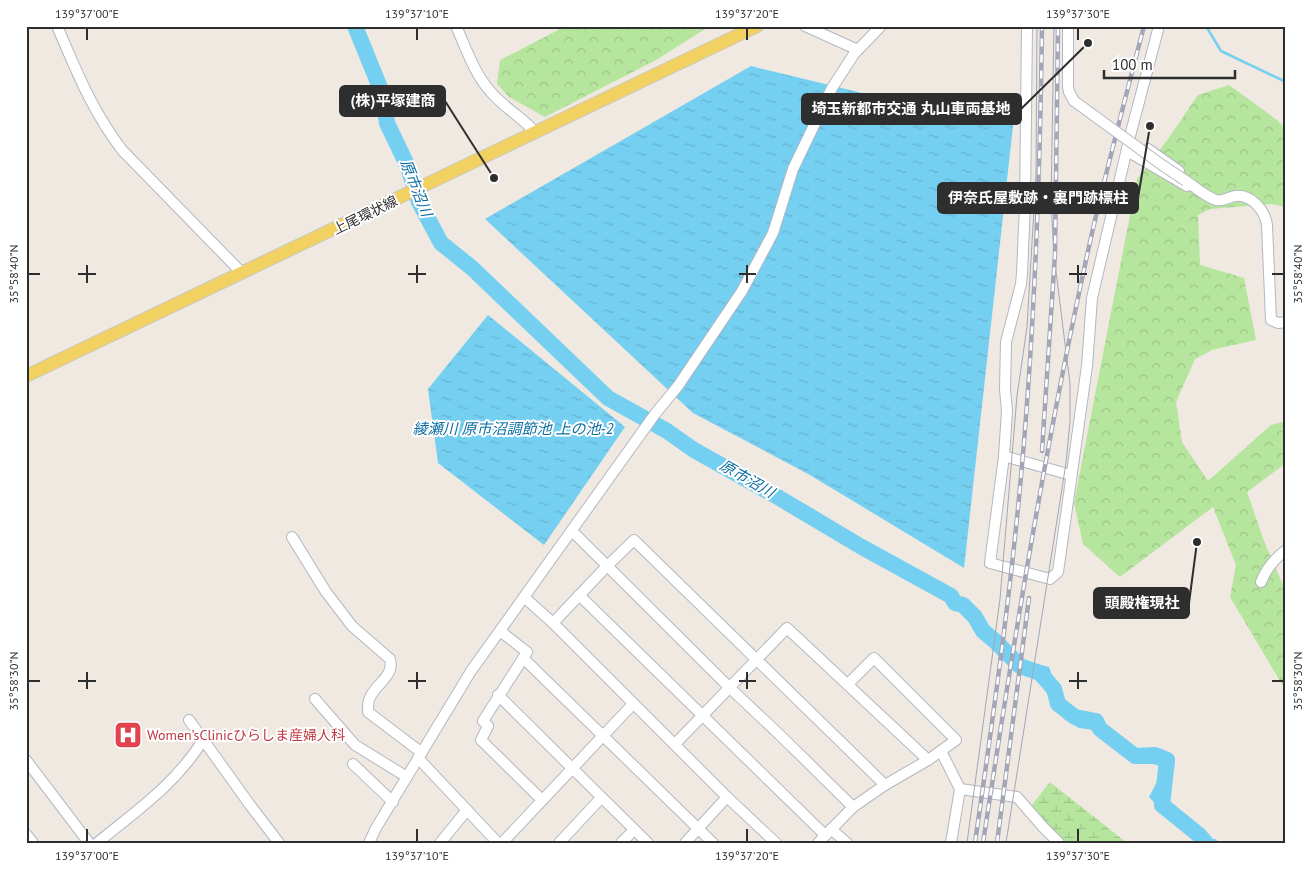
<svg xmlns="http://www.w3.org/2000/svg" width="1312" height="869" font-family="'PT Sans','Noto Sans JP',sans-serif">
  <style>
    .forest { fill: url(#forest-crowns) }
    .wetland { fill: url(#wetland-marsh) }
    .water { fill: url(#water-ripples) }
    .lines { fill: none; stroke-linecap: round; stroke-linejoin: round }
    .stream { stroke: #75cff0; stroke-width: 2.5 }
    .river { stroke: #75cff0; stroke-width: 16 }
    .minor-casing { stroke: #b4b7c1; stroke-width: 12 }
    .major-casing { stroke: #c9c9c9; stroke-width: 14 }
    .minor { stroke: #fff; stroke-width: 10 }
    .major { stroke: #f2d163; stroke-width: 12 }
    .tram { stroke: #a3a6b8; stroke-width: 1 }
    .rail-casing { stroke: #a3a6b8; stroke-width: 4.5 }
    .rail { stroke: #fff; stroke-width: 2.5; stroke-dasharray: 8; stroke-linecap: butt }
    .minor-bridge-casing { stroke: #b4b7c1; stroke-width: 12; stroke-linecap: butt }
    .minor-bridge { stroke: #fff; stroke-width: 10 }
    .ticks { fill: none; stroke: #2e2e2e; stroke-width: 2 }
    .labels { text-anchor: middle; stroke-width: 4; stroke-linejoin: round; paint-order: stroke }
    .street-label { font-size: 14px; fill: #2e2e2e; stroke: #fff }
    .health-label { font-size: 14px; fill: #be3a42; stroke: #fff; text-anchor: start }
    .water-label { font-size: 15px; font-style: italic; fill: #0d6fa3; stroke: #fff }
    .leader { fill: none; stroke: #2e2e2e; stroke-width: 2 }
    .callout-dot { fill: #2e2e2e; stroke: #fff; stroke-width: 2 }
    .callout { fill: #2e2e2e; stroke: #2e2e2e; stroke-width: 2 }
    .callout-label { font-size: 15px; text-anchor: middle; font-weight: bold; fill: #fff }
    .neatline { fill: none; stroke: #2e2e2e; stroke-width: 2 }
    .ticks-label { font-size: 12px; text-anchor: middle; fill: #2e2e2e }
  </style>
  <defs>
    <pattern id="forest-crowns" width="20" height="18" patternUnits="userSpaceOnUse" patternTransform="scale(1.25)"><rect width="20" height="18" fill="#b6e59e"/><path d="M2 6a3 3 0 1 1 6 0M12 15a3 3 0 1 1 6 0" fill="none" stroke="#9dc588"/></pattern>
    <pattern id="wetland-marsh" width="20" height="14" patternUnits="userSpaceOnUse" patternTransform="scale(1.25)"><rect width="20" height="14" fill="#b6e59e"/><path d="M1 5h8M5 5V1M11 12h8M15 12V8" fill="none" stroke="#9dc588"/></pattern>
    <pattern id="water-ripples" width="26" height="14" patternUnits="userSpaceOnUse" patternTransform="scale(1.25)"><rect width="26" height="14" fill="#75cff0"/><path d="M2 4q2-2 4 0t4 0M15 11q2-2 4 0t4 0" fill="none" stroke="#66b2ce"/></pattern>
  </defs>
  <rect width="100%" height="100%" fill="#efe9e1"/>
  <g class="forest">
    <polygon points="566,26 710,26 656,60 545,117 509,97 497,84 500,60"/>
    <polygon points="1229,85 1277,120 1286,129 1286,207 1271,204 1210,209 1198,215 1200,265 1244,278 1256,340 1212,350 1195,359 1176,402 1182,442 1208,481 1271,425 1286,421 1286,463 1247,492 1264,541 1286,592 1283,609 1286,618 1286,691 1230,597 1236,565 1213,507 1120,577 1083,544 1074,503 1137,179 1168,139 1198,95"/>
  </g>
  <polygon class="wetland" points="1050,782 1127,843 1063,843 1028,810"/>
  <g class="water">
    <polygon points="751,66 887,99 1015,108 964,568 810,475 693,413 485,219"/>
    <polygon points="488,315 625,427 544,545 438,463 428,389"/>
    <polygon points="1037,664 1049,667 1065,714 1083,724 1108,727 1123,737 1127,747 1140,758 1146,759 1162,756 1171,759 1175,764 1160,797 1197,834 1208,840 1216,839 1218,843 1201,843 1169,818 1149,797 1165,767 1153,764 1139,764 1120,752 1101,731 1079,728 1064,719 1050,692 1044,675 1026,672 1024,666"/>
  </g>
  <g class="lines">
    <polyline class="stream" points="1206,26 1221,51 1286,82"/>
    <polyline class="river" points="355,26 383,95 387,123 408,167 419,202 441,243 472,268 608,398 667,431 694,450 776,496 860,546 951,596 955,603 963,605 975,617 983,631 995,641 1020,666 1040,673 1054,689 1058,704 1075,717 1096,721 1100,729 1135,756 1155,755 1167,760 1162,805 1199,835 1206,843"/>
    <defs>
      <g id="minor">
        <path d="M57,26C77,72 91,109 122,150L242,273"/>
        <path d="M456,26C466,48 474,73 490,91C503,107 522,117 536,133"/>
        <polyline points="805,26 858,50"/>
        <polyline points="1027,26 1025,205 1022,273 1021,284 1006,342 1005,389 1007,411 1004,456 1071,475"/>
        <polyline points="1148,149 1179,171"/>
        <polyline points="1127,151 1187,186"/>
        <path d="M1186,181C1195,187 1206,197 1216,200C1223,202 1228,197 1235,196C1251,194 1265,210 1267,225L1271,320L1278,323L1286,322"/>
        <polyline points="1004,456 990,563 1050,579 1058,572 1087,366 1092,298 1130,136 1159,26"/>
        <polyline points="572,531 730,688 783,738 853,807"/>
        <path d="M292,537L326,592L352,626L390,659C395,677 374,684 369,700C368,703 368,708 368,712L422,753"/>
        <path d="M1261,582C1266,569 1274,559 1286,550"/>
        <polyline points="579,595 825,835"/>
        <polyline points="524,597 553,623 727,797 776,843"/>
        <polyline points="553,623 607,566 634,540 885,785"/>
        <polyline points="500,631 527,652 483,721 488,726 481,740 542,800"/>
        <polyline points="523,658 713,843"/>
        <polyline points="498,695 648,843"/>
        <polyline points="315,699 355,745 407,777"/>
        <polyline points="189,720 250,805 279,843"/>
        <polyline points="675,744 787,628 928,760"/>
        <polyline points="941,751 960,789 951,843"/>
        <polyline points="418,758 498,843"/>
        <polyline points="26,760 89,843"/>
        <polyline points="353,764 393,802"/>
        <polyline points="960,789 1017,797 1043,827 1059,843"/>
        <polyline points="831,829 847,843"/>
        <polyline points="26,834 33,843"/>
        <path d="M97,843C136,811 176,784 203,740"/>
        <polyline points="369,843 376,828 471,671 655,414 678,386 742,291 773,233 793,169 832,88 854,54 881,26"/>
        <polyline points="440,843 467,810"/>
        <polyline points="502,843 633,704"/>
        <polyline points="559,843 601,798"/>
        <polyline points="621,843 634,830"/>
        <polyline points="685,843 727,797"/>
        <polyline points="818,843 853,807 885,785 928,760 956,740 874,658 848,684"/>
      </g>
      <polyline id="major" points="26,376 757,26"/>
    </defs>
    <use href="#minor" class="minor-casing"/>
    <use href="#major" class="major-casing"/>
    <use href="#minor" class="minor"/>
    <use href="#major" class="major"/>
    <g class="tram">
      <polyline points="967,843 1000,599 1017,396 1027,327 1036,175 1037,26"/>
      <polyline points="1006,843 1066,463 1070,421 1070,384 1054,255 1051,202 1054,26"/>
    </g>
    <defs>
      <g id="rail">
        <polyline points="1042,451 1055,254 1058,26"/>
        <path d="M975,843C991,731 1007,620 1018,508C1034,348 1040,187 1042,26"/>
        <path d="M983,843C1014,639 1047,435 1092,233C1108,164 1126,95 1144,26"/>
        <polyline points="997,843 1029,598"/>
      </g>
    </defs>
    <use href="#rail" class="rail-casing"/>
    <use href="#rail" class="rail"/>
    <defs>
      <polyline id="minor-bridge" points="1068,26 1068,87 1069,92 1074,101 1162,165 1186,181"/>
    </defs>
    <use href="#minor-bridge" class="minor-bridge-casing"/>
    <use href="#minor-bridge" class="minor-bridge"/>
  </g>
  <path class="ticks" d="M87,28V40M417,28V40M747,28V40M1078,28V40M87,265V283M417,265V283M747,265V283M1078,265V283M28,274H40M78,274H96M408,274H426M739,274H756M1069,274H1087M1272,274H1284M87,672V689M417,672V689M747,672V689M1078,672V689M28,681H40M78,681H96M408,681H426M739,681H756M1069,681H1087M1272,681H1284M87,829V842M417,829V842M747,829V842M1078,829V842"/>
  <defs>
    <symbol id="hospital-square" viewBox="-11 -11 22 22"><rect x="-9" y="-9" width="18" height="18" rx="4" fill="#e0444e" stroke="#fff"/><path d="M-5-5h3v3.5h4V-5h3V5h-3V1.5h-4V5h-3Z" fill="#fff"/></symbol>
  </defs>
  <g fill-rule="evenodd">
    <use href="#hospital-square" x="112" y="719" width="32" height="32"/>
  </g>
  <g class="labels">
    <g class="street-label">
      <text transform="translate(365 215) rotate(-26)" y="5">上尾環状線</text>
    </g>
    <g class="health-label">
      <text x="147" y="740">Women’sClinicひらしま産婦人科</text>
    </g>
    <g class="water-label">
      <text transform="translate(416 188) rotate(68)" y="5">原市沼川</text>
      <text x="513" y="434">綾瀬川 原市沼調節池 上の池-2</text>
      <text transform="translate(747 479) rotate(30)" y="5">原市沼川</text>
    </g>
  </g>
  <path class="leader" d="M494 178L445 101M1088 43L1021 109M1150 126L1138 198M1197 542L1189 603"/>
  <g class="callout-dot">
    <circle cx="494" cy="178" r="5"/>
    <circle cx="1088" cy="43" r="5"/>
    <circle cx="1150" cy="126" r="5"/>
    <circle cx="1197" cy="542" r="5"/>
  </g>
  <g class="callout">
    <rect x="340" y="86" width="105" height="30" rx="5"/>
    <rect x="802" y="94" width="219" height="30" rx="5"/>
    <rect x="938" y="183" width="200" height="30" rx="5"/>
    <rect x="1094" y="588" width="95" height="30" rx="5"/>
  </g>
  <g class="callout-label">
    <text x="393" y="106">(株)平塚建商</text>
    <text x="911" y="114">埼玉新都市交通 丸山車両基地</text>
    <text x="1038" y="203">伊奈氏屋敷跡・裏門跡標柱</text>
    <text x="1142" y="608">頭殿権現社</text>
  </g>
  <rect width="1312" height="869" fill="none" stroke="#ffffff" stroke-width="55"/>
  <path d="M1104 70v8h131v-8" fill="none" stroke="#2e2e2e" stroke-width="2.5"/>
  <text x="1112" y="70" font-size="15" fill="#2e2e2e" stroke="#ffffff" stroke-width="4" paint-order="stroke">100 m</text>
  <rect x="28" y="28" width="1256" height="814" class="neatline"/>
  <g class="ticks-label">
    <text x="87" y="18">139°37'00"E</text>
    <text x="417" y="18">139°37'10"E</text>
    <text x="747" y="18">139°37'20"E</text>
    <text x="1078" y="18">139°37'30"E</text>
    <text transform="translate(14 274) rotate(-90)" y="4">35°58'40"N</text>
    <text transform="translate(1298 274) rotate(-90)" y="4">35°58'40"N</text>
    <text transform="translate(14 681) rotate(-90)" y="4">35°58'30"N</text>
    <text transform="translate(1298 681) rotate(-90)" y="4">35°58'30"N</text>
    <text x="87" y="860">139°37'00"E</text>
    <text x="417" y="860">139°37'10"E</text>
    <text x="747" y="860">139°37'20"E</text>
    <text x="1078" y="860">139°37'30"E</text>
  </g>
</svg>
